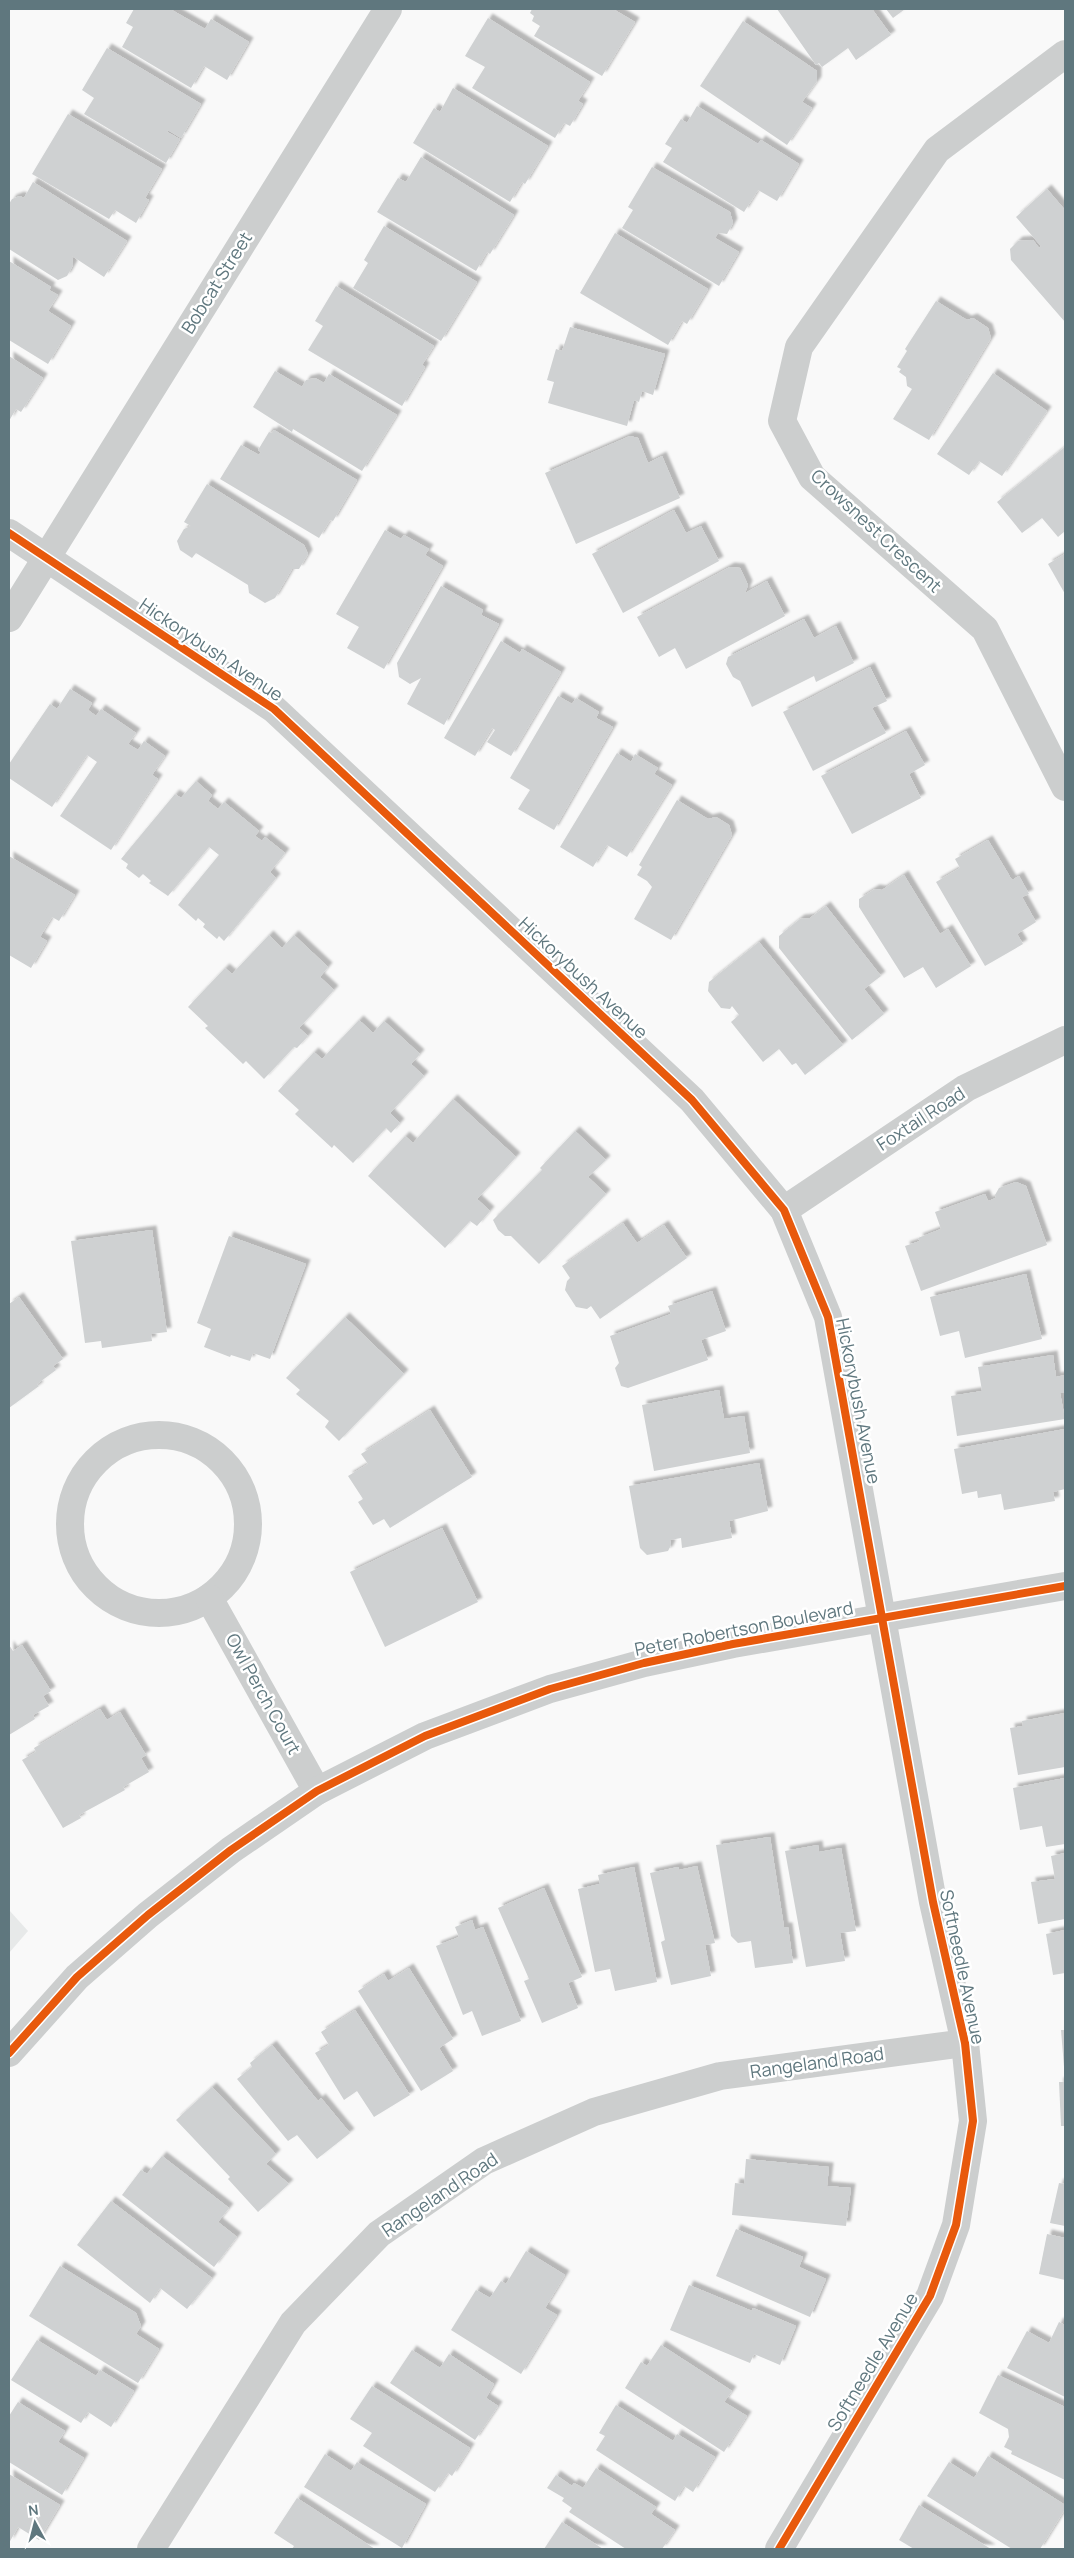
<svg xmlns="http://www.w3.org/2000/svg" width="1074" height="2558" font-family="Manrope,sans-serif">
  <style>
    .built { fill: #e7e9e9 }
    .building { fill: #cfd1d2; filter: url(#shadow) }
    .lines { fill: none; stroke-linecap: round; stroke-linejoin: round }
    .minor { stroke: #cccece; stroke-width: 28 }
    .cycleway-casing { stroke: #fff; stroke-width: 11 }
    .cycleway { stroke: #e8590c; stroke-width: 8 }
    .labels { text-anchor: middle; stroke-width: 5; stroke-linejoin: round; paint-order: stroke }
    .street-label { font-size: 18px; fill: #5f777e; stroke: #fff }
  </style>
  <defs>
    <filter id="shadow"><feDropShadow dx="4.5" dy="-4.5" stdDeviation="1" flood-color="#0004"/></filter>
  </defs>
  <rect width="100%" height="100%" fill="#f9f9f9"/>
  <polygon class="built" points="9,1910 28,1931 9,1953"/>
  <g class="building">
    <polygon points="134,9 170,9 205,29 211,19 249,42 227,80 204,66 191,88 122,47 133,27 126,23"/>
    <polygon points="532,9 613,9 635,22 602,76 534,36 540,26 532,21 534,16 530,13"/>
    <polygon points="777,9 872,9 891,35 856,60 848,48 822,67 819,63 816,65"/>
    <polygon points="886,9 905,9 893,18"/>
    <polygon points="488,18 590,82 578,101 583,104 570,126 564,123 555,138 472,88 485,67 465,56"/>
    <polygon points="743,21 817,71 817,81 802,102 812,108 787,145 700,86"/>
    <polygon points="107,48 201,104 181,138 168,130 167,132 180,139 166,163 84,114 94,98 82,90"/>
    <polygon points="453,88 548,146 525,184 522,182 510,202 413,143 434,108 440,112"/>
    <polygon points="697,106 758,144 761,140 799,164 777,201 758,190 744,212 663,162 672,148 665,144 681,119 687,123"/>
    <polygon points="68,114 162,169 145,198 149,200 136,223 115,210 109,219 32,174"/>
    <polygon points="421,157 514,215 490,254 487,252 476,271 377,212 398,178 406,182"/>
    <polygon points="652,167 730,212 733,223 727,234 718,233 715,238 739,252 719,286 622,228 633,210 628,207"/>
    <polygon points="33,182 127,241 104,277 72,256 73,265 67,276 58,280 9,249 9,204 12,199 20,196 24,198"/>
    <polygon points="1047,189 1065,210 1065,322 1011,260 1010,249 1018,241 1033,240 1039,248 1041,246 1016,217"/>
    <polygon points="384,226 477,282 441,341 353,288 368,263 364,260"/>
    <polygon points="615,233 708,289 687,324 682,321 668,345 580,293"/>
    <polygon points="9,261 51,287 49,290 58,295 48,311 71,326 48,364 9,340"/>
    <polygon points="336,286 434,346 422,365 425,367 402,406 308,350 323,326 315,321"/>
    <polygon points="936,301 967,320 973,318 988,328 991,338 929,440 893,419 912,389 907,386 906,377 899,372 901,369 897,367 907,351 905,349"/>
    <polygon points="570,327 665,354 653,395 642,391 639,402 634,400 627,426 548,403 554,382 547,380 556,349 562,351"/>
    <polygon points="9,356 43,378 21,412 16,409 9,421"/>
    <polygon points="275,371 302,387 306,380 315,378 324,383 329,374 397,415 362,471 293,429 292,432 253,407"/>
    <polygon points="993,373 1047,411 1002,476 979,461 969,475 937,454"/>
    <polygon points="274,430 357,480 333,521 330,520 319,538 220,479 241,445 259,455 261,452 258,450 269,432 272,433"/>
    <polygon points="630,436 638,438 648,463 662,456 680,498 576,544 545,473"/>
    <polygon points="1065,447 1065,531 1058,537 1042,518 1022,533 997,502"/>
    <polygon points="207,484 304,545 308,554 299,569 292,569 275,598 265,603 249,593 248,585 196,553 192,558 180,550 177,541 184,529 191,526 184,522"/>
    <polygon points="674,510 686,533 682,535 701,526 719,561 623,613 592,554"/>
    <polygon points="385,530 401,539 404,535 429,549 425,555 443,566 384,669 347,648 359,627 336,614"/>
    <polygon points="1065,554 1065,594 1048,564"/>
    <polygon points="730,567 740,568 748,585 745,593 767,581 785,616 686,669 675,648 659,657 637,617"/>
    <polygon points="441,586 483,610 481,615 499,624 444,725 407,704 421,678 410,684 399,677 397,663"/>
    <polygon points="804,619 814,638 836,626 854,663 816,682 814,676 752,707 740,681 733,677 726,664 728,657"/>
    <polygon points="501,641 520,653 522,649 561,672 511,756 487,742 495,730 492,728 475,756 444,738"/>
    <polygon points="870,667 887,701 872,708 886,733 813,771 783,712"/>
    <polygon points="70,689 92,703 88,710 96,716 101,709 136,733 128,744 138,750 144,741 165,756 152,775 158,779 111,850 60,816 97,762 87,755 52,807 9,778 9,764 50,704 57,709"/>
    <polygon points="558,696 572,704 576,698 599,712 596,718 613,727 554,830 518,809 530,790 510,778"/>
    <polygon points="906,731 925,765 909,774 921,798 852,834 821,776"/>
    <polygon points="617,753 631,762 635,754 658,768 654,774 672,785 627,857 607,845 593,867 560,847"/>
    <polygon points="196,781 212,795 208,801 218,809 224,802 259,831 255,836 262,841 265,837 285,853 270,872 276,878 224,941 219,936 217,939 203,927 205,924 198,918 196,921 178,905 219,855 209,847 168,896 149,883 151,881 143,874 139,878 126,868 128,864 121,859 175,794 181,798"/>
    <polygon points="677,800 708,819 716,817 729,825 732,835 671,940 634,919 652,887 647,881 637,875 642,867 639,865"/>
    <polygon points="988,840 1012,880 1019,876 1029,894 1022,897 1036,922 1017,934 1023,944 985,966 936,882 960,868 955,859"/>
    <polygon points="9,856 75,895 59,921 52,917 40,937 47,941 31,968 9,955"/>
    <polygon points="904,875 940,934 948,929 971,966 936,988 923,967 904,978 859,907 859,899 875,889 882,890"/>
    <polygon points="826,906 881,976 864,989 884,1014 852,1040 779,948 779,936 800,919 810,918"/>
    <polygon points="269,935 282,948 294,935 328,967 320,977 334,990 299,1028 308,1036 297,1048 294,1047 264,1079 246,1061 243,1064 205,1028 208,1026 188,1007 225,968 232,974"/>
    <polygon points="759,942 843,1045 805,1075 796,1063 792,1065 779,1049 763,1062 731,1022 739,1015 732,1006 730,1009 721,1008 708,991 709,982"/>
    <polygon points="359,1020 373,1033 384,1021 420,1054 411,1064 424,1076 390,1113 400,1123 391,1133 386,1128 353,1163 334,1145 332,1148 295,1114 299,1110 278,1091 314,1052 322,1059"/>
    <polygon points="453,1099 516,1157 477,1199 490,1211 477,1226 470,1221 445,1248 368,1176 405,1136 413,1143"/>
    <polygon points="575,1131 606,1160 588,1177 606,1194 539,1264 511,1236 505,1236 498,1230 493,1220 542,1170 540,1168"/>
    <polygon points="1016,1182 1026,1186 1047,1245 921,1291 905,1246 920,1241 918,1238 941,1229 935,1212 985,1194 988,1201 996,1198 995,1195 999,1188"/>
    <polygon points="623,1223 637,1243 664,1225 687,1258 600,1319 591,1306 587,1309 576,1307 565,1290 567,1281 570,1278 562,1266"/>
    <polygon points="152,1230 167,1332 151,1334 152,1341 102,1348 101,1341 85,1343 71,1241"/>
    <polygon points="229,1236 306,1264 270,1359 253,1353 250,1361 231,1355 230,1357 204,1347 211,1329 197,1323"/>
    <polygon points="1026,1274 1042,1339 965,1358 959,1331 940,1336 930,1297"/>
    <polygon points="712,1291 726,1331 701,1340 708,1360 628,1388 621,1386 615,1368 619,1363 610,1336 671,1314 668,1306"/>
    <polygon points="19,1297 63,1359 53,1366 56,1370 37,1384 39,1386 9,1408 9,1304"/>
    <polygon points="345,1317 404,1374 339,1441 325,1427 329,1421 296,1394 300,1390 286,1378"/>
    <polygon points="1053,1355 1056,1377 1065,1375 1065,1393 1060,1393 1065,1419 957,1436 951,1396 982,1391 978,1367"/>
    <polygon points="719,1390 724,1419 744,1416 750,1453 654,1471 642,1405"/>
    <polygon points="430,1410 472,1477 390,1528 384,1519 373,1525 358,1502 363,1499 348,1476 368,1464 361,1454"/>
    <polygon points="1065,1429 1065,1489 1053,1492 1055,1501 1004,1510 1001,1494 978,1498 977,1491 962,1494 954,1449"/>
    <polygon points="759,1463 768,1511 729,1521 732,1538 682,1548 681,1538 670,1540 671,1545 668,1551 647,1555 640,1548 629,1486"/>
    <polygon points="442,1528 478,1602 385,1647 350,1572"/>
    <polygon points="9,1645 13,1651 22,1645 51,1691 43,1696 49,1706 33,1715 35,1719 9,1735"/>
    <polygon points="100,1709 107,1720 120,1712 146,1755 141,1758 149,1772 123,1787 125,1790 79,1815 81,1818 63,1828 22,1760 36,1752 34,1748"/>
    <polygon points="1065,1713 1065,1767 1018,1775 1010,1728 1023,1726 1022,1721"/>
    <polygon points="1065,1778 1065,1844 1046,1847 1042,1826 1020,1830 1013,1788"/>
    <polygon points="770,1837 784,1927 788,1927 793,1963 755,1968 751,1941 738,1943 731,1936 716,1845"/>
    <polygon points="818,1845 819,1852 841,1848 856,1931 840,1933 845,1961 806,1967 785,1851"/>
    <polygon points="1065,1853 1065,1919 1038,1924 1031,1882 1055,1879 1051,1856"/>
    <polygon points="697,1866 715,1943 705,1945 711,1976 671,1985 661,1942 665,1940 650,1873 678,1867 679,1870"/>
    <polygon points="634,1867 657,1982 615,1991 610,1969 595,1972 578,1889 600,1884 598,1875"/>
    <polygon points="544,1888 582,1977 568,1983 578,2008 542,2023 524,1981 529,1979 498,1908"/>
    <polygon points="472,1920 475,1930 483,1927 521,2021 482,2036 472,2011 463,2015 436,1946 459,1937 455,1927"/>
    <polygon points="1065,1930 1065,1973 1053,1975 1046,1934"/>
    <polygon points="409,1968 453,2039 439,2048 453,2071 421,2091 358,1991 384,1974 388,1981"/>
    <polygon points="355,2010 410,2095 374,2117 357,2091 344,2100 315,2053 329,2045 321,2032"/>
    <polygon points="1061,2030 1065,2030 1065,2067 1064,2067"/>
    <polygon points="272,2045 318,2101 321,2098 350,2133 317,2159 297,2135 288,2141 237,2079 252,2067 250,2063"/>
    <polygon points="1059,2082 1065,2082 1065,2126 1061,2126"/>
    <polygon points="212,2087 276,2154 266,2164 289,2184 258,2212 228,2179 230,2177 176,2120"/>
    <polygon points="162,2156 229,2208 218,2222 237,2237 214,2267 122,2195 141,2170 147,2174"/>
    <polygon points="746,2159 829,2167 827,2186 851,2188 846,2226 732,2215 735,2183 744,2184"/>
    <polygon points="1059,2183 1065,2184 1065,2226 1050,2223"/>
    <polygon points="111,2201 212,2278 187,2309 160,2288 150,2303 77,2245"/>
    <polygon points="736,2229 803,2257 799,2267 826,2279 810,2317 716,2276"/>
    <polygon points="1047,2234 1065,2238 1065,2280 1039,2274"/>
    <polygon points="526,2251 565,2275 545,2308 557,2315 521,2374 451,2330 476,2290 490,2298 501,2281 506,2284"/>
    <polygon points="60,2266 136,2313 141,2326 136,2334 159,2349 138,2383 29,2316"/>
    <polygon points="689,2285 752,2311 753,2308 796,2326 780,2365 754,2354 750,2363 670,2330"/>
    <polygon points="1059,2322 1065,2325 1065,2397 1007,2368 1027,2331 1049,2343"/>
    <polygon points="37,2340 96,2376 100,2370 134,2391 111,2427 88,2412 81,2423 11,2380"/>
    <polygon points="661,2345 732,2391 724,2402 747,2416 724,2452 625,2388 641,2362 647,2366"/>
    <polygon points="412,2350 440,2368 449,2354 494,2384 486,2398 498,2406 475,2440 390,2383"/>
    <polygon points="998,2375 1065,2407 1065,2480 1011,2454 1012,2451 1004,2447 1009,2437 1008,2429 979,2413"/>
    <polygon points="372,2386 470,2448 452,2476 448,2473 435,2492 363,2446 372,2433 350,2419"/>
    <polygon points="18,2402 65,2431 58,2442 84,2458 62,2495 9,2462 9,2416"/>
    <polygon points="616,2405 673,2441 677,2434 715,2457 693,2492 684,2486 675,2501 596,2450 605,2436 599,2433"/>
    <polygon points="325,2454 351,2471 357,2462 426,2504 402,2548 304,2487"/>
    <polygon points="988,2456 1065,2505 1065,2509 1040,2549 1012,2549 927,2496 949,2462 974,2478"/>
    <polygon points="596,2468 656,2507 651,2514 675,2530 662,2549 626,2549 569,2512 572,2508 562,2501 564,2498 547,2488 556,2475 572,2486 574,2483 583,2488"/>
    <polygon points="9,2474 60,2505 39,2540 18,2527 9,2543"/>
    <polygon points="297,2498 375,2549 292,2549 294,2546 274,2533"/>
    <polygon points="919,2505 991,2549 914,2549 899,2540"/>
    <polygon points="562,2522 603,2549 544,2549"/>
  </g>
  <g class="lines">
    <g class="minor">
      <polyline points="1065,54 937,150 799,347 782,421 812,477 985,629 1065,787"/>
      <polyline points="9,533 274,709 692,1100 784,1210 828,1317 933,1902 965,2043 973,2121 956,2225 930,2296 779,2549"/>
      <polyline points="9,618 388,9"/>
      <polyline points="784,1210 966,1088 1065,1040"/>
      <circle cx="159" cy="1524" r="89"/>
      <polyline points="209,1598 317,1791"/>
      <polyline points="9,2053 77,1977 148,1915 231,1850 317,1791 425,1736 550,1689 644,1663 733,1644 1065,1586"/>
      <polyline points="151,2549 293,2323 379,2234 484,2161 594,2112 720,2076 965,2043"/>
    </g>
    <defs>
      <g id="cycleway">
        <polyline points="9,533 274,709 692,1100 784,1210 828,1317 933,1902 965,2043 973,2121 956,2225 930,2296 779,2549"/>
        <polyline points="9,2053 77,1977 148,1915 231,1850 317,1791 425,1736 550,1689 644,1663 733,1644 1065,1586"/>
      </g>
    </defs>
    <use href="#cycleway" class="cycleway-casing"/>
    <use href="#cycleway" class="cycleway"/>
  </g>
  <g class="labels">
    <g class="street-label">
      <text transform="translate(217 283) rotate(-58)" y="6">Bobcat Street</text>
      <text transform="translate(876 531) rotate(43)" y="6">Crowsnest Crescent</text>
      <text transform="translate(211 650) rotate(34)" y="6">Hickorybush Avenue</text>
      <text transform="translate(583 978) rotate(43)" y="6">Hickorybush Avenue</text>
      <text transform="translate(921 1119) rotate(-33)" y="6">Foxtail Road</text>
      <text transform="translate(858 1401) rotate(79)" y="6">Hickorybush Avenue</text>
      <text transform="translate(744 1629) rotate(-11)" y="6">Peter Robertson Boulevard</text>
      <text transform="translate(263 1694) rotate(61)" y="6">Owl Perch Court</text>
      <text transform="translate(962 1967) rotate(78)" y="6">Softneedle Avenue</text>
      <text transform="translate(817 2063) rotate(-8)" y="6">Rangeland Road</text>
      <text transform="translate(440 2195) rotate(-34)" y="6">Rangeland Road</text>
      <text transform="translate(873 2362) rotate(-59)" y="6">Softneedle Avenue</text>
    </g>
  </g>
  <rect width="1074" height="2558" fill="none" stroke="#5f777e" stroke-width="20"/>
  <g transform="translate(35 2523) rotate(353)" stroke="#ffffff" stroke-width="4" paint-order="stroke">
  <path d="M0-4L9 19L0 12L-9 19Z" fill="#5f777e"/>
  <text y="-8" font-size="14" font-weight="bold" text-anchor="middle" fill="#5f777e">N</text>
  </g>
</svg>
